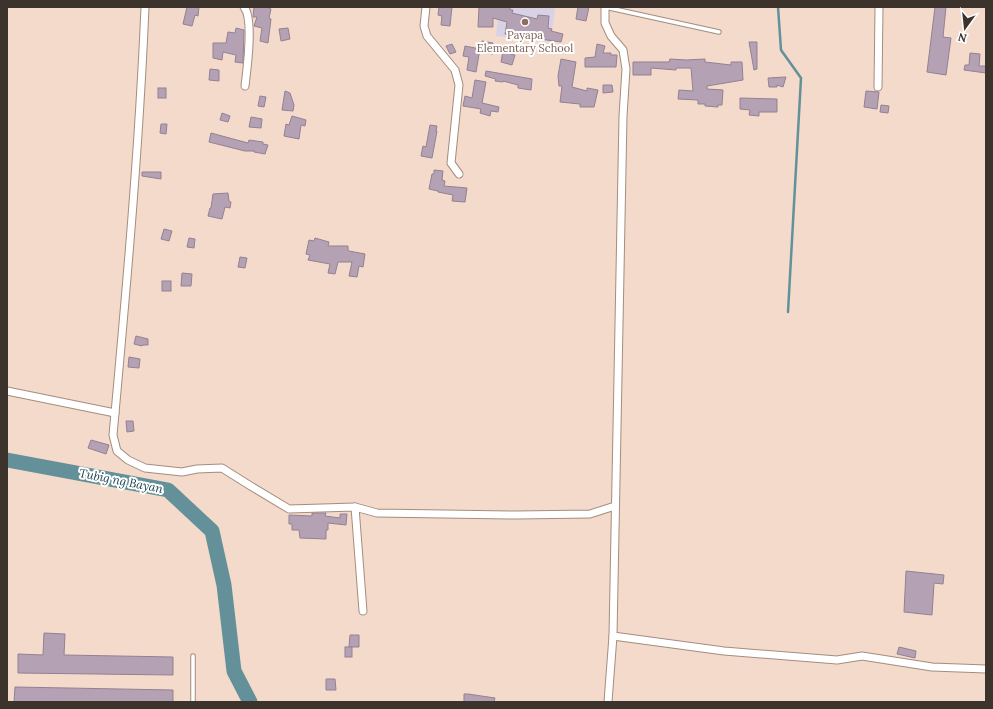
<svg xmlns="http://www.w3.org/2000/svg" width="993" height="709" font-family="Lora,serif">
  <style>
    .education { fill: #d9d2e7 }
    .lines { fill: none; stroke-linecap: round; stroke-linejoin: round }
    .stream { stroke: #639099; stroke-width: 2.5 }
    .river { stroke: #639099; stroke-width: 15 }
    .building { fill: #b4a1b3; stroke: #938193 }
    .lane-casing { stroke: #a48d7f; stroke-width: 5.5 }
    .street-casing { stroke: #a48d7f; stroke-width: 9 }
    .lane { stroke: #fff; stroke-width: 3.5 }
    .street { stroke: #fff; stroke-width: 7 }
    .education-dot { fill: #8d6e63; stroke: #fff; stroke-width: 1.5 }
    .labels { text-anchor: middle; stroke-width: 4; stroke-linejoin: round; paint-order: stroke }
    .education-label { font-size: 11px; fill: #785e54; stroke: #fff }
    .water-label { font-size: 12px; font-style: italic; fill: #18424a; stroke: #fff }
  </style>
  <rect width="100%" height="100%" fill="#f3dacb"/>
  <polygon class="education" points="499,7 555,7 551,42 496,36"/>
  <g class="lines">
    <polyline class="stream" points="778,7 781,50 801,78 788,312"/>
    <polyline class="river" points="7,460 168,490 212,531 224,585 234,671 250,702"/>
  </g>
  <g class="building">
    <polygon points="187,7 199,7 198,16 195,15 192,26 183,24"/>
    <polygon points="254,7 267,7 271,9 269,18 271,19 268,43 260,41 262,28 254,26 257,17 253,17"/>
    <polygon points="439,7 452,7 450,26 441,25 442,16 438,15"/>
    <polygon points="479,7 510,7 510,10 513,10 512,13 537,19 538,15 549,16 548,28 552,29 551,31 563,34 561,42 505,34 507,22 493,18 493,27 478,27"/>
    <polygon points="578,7 589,7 586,21 576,19"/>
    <polygon points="935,7 946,7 943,37 951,38 946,75 927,72"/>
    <polygon points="236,28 244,30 243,63 235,62 236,55 223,52 222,60 213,58 213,43 226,43 228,32 235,33"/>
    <polygon points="288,28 290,39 281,41 279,29"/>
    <polygon points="482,41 493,43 493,54 481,52"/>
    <polygon points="749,42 757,42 757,69 754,70"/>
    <polygon points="452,44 456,52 450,54 446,46"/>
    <polygon points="597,44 605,46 603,53 611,53 611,55 617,55 616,67 585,67 585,58 595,57"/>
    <polygon points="504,45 512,48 511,54 515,55 512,65 501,62"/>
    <polygon points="465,46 480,49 476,72 467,70 469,57 463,56"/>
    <polygon points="970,53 980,54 979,66 986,66 986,73 964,70 965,65 969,65"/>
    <polygon points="561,59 576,62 572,87 587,91 587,88 598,90 594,107 580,107 580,104 560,102 562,86 559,86 558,76"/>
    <polygon points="670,59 686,60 705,59 705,62 731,65 731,62 742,62 743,80 707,86 707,89 723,90 722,105 718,105 718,107 705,106 705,104 698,104 698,100 678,99 679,90 693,91 691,68 676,68 676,70 651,68 651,75 633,75 633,62 669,62"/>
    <polygon points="210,69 219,70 219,81 209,80"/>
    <polygon points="486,71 532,79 531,90 518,88 518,85 503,81 503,82 495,81 496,79 485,76"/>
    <polygon points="786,77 783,87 777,85 777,87 769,87 768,78"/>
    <polygon points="475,80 486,82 482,103 499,107 498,112 491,111 490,116 480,113 481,109 463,106 465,96 472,98"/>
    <polygon points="603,85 612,85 613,92 603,93"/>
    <rect x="158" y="88" width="8" height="10"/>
    <polygon points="285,91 290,93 294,105 293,111 282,110"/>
    <polygon points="866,91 879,92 877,109 864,107"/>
    <polygon points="260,96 266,97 264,107 258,106"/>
    <polygon points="740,98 777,99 777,112 759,112 759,116 749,115 750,110 740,109"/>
    <polygon points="881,105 889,106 888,113 880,112"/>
    <polygon points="222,113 230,116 228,122 220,120"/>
    <polygon points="292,116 306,120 305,126 301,125 299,139 284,136 286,124 289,125"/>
    <polygon points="251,117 262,119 261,128 249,127"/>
    <polygon points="161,124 167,124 166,134 160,133"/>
    <polygon points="430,125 437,126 436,131 437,131 432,158 421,156 423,146 426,147"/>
    <polygon points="211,133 248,143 249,140 263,142 263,144 268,145 265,154 254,152 254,151 245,151 209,142"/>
    <polygon points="434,170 443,171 442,180 445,181 444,186 467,188 465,202 452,201 453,195 438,192 438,191 429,189 432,174 434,174"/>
    <polygon points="142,172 161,172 161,179 142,176"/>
    <polygon points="228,193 229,201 231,202 230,208 225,207 222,219 208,216 210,208 211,208 213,194"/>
    <polygon points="164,229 172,231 169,241 161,239"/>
    <polygon points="189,238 195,239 194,248 187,247"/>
    <polygon points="315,238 329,242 328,246 348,246 348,250 349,251 365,254 363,267 359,266 357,277 349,276 352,262 338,262 335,274 328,273 330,264 308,260 310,255 306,254 309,240 314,241"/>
    <polygon points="240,257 247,258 245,268 238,267"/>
    <polygon points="182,273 192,274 191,286 181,286"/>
    <rect x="162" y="281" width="9" height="10"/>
    <polygon points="136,336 148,339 148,345 143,345 142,346 134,344"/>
    <polygon points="129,357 140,359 139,368 128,367"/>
    <polygon points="126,421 133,421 134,431 127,432"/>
    <polygon points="91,440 109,445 106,454 88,448"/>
    <polygon points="312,513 326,513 325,516 340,518 340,514 347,514 346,525 328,523 328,530 326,530 326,539 300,538 299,530 292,530 292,524 289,524 289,515 312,516"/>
    <polygon points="906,571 944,575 943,584 934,583 932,615 904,612"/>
    <polygon points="44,633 65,634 64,655 173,657 173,675 18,673 18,654 43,655"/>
    <polygon points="350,635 359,635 359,647 349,647"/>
    <rect x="345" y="647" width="7" height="10"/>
    <polygon points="899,647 916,651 915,658 897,654"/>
    <polygon points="326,679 335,679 336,690 326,690"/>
    <polygon points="15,687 173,690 173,702 14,702"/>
    <polygon points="464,694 468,694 495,698 494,702 464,702"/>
  </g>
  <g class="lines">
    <defs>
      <g id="lane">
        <polyline points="605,7 719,32"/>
        <polyline points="193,702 193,656"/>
      </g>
      <g id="street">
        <path d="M145,7C139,150 126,293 113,435L117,451L128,460L145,468L182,472L197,469L222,468L249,485L289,509L355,507L377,513L516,515L590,514L615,506"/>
        <path d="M244,7C254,19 247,69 245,86"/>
        <polyline points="426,7 424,26 427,36 455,70 459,85 451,163 459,174"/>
        <polyline points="605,7 605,23 611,36 623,50 626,69 623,116 613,636 608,702"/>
        <polyline points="878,87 879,7"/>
        <polyline points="7,391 115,413"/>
        <polyline points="355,507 363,611"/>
        <polyline points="613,636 724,651 837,660 862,656 932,667 986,669"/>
      </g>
    </defs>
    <use href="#lane" class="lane-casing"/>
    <use href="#street" class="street-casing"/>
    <use href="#lane" class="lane"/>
    <use href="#street" class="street"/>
  </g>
  <circle class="education-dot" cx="525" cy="22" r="4"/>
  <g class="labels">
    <g class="education-label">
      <text x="525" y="39">Payapa<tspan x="525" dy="13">Elementary School</tspan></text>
    </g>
    <g class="water-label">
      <text transform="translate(121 481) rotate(11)" y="4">Tubig ng Bayan</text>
    </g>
  </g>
  <rect width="993" height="709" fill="none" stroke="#3d332d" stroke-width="16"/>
  <g transform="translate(965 28) rotate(195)" stroke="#ffffff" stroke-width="3" paint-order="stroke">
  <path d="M0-3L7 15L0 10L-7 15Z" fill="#3d332d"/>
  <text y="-6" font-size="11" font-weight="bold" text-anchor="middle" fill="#3d332d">N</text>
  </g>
</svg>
